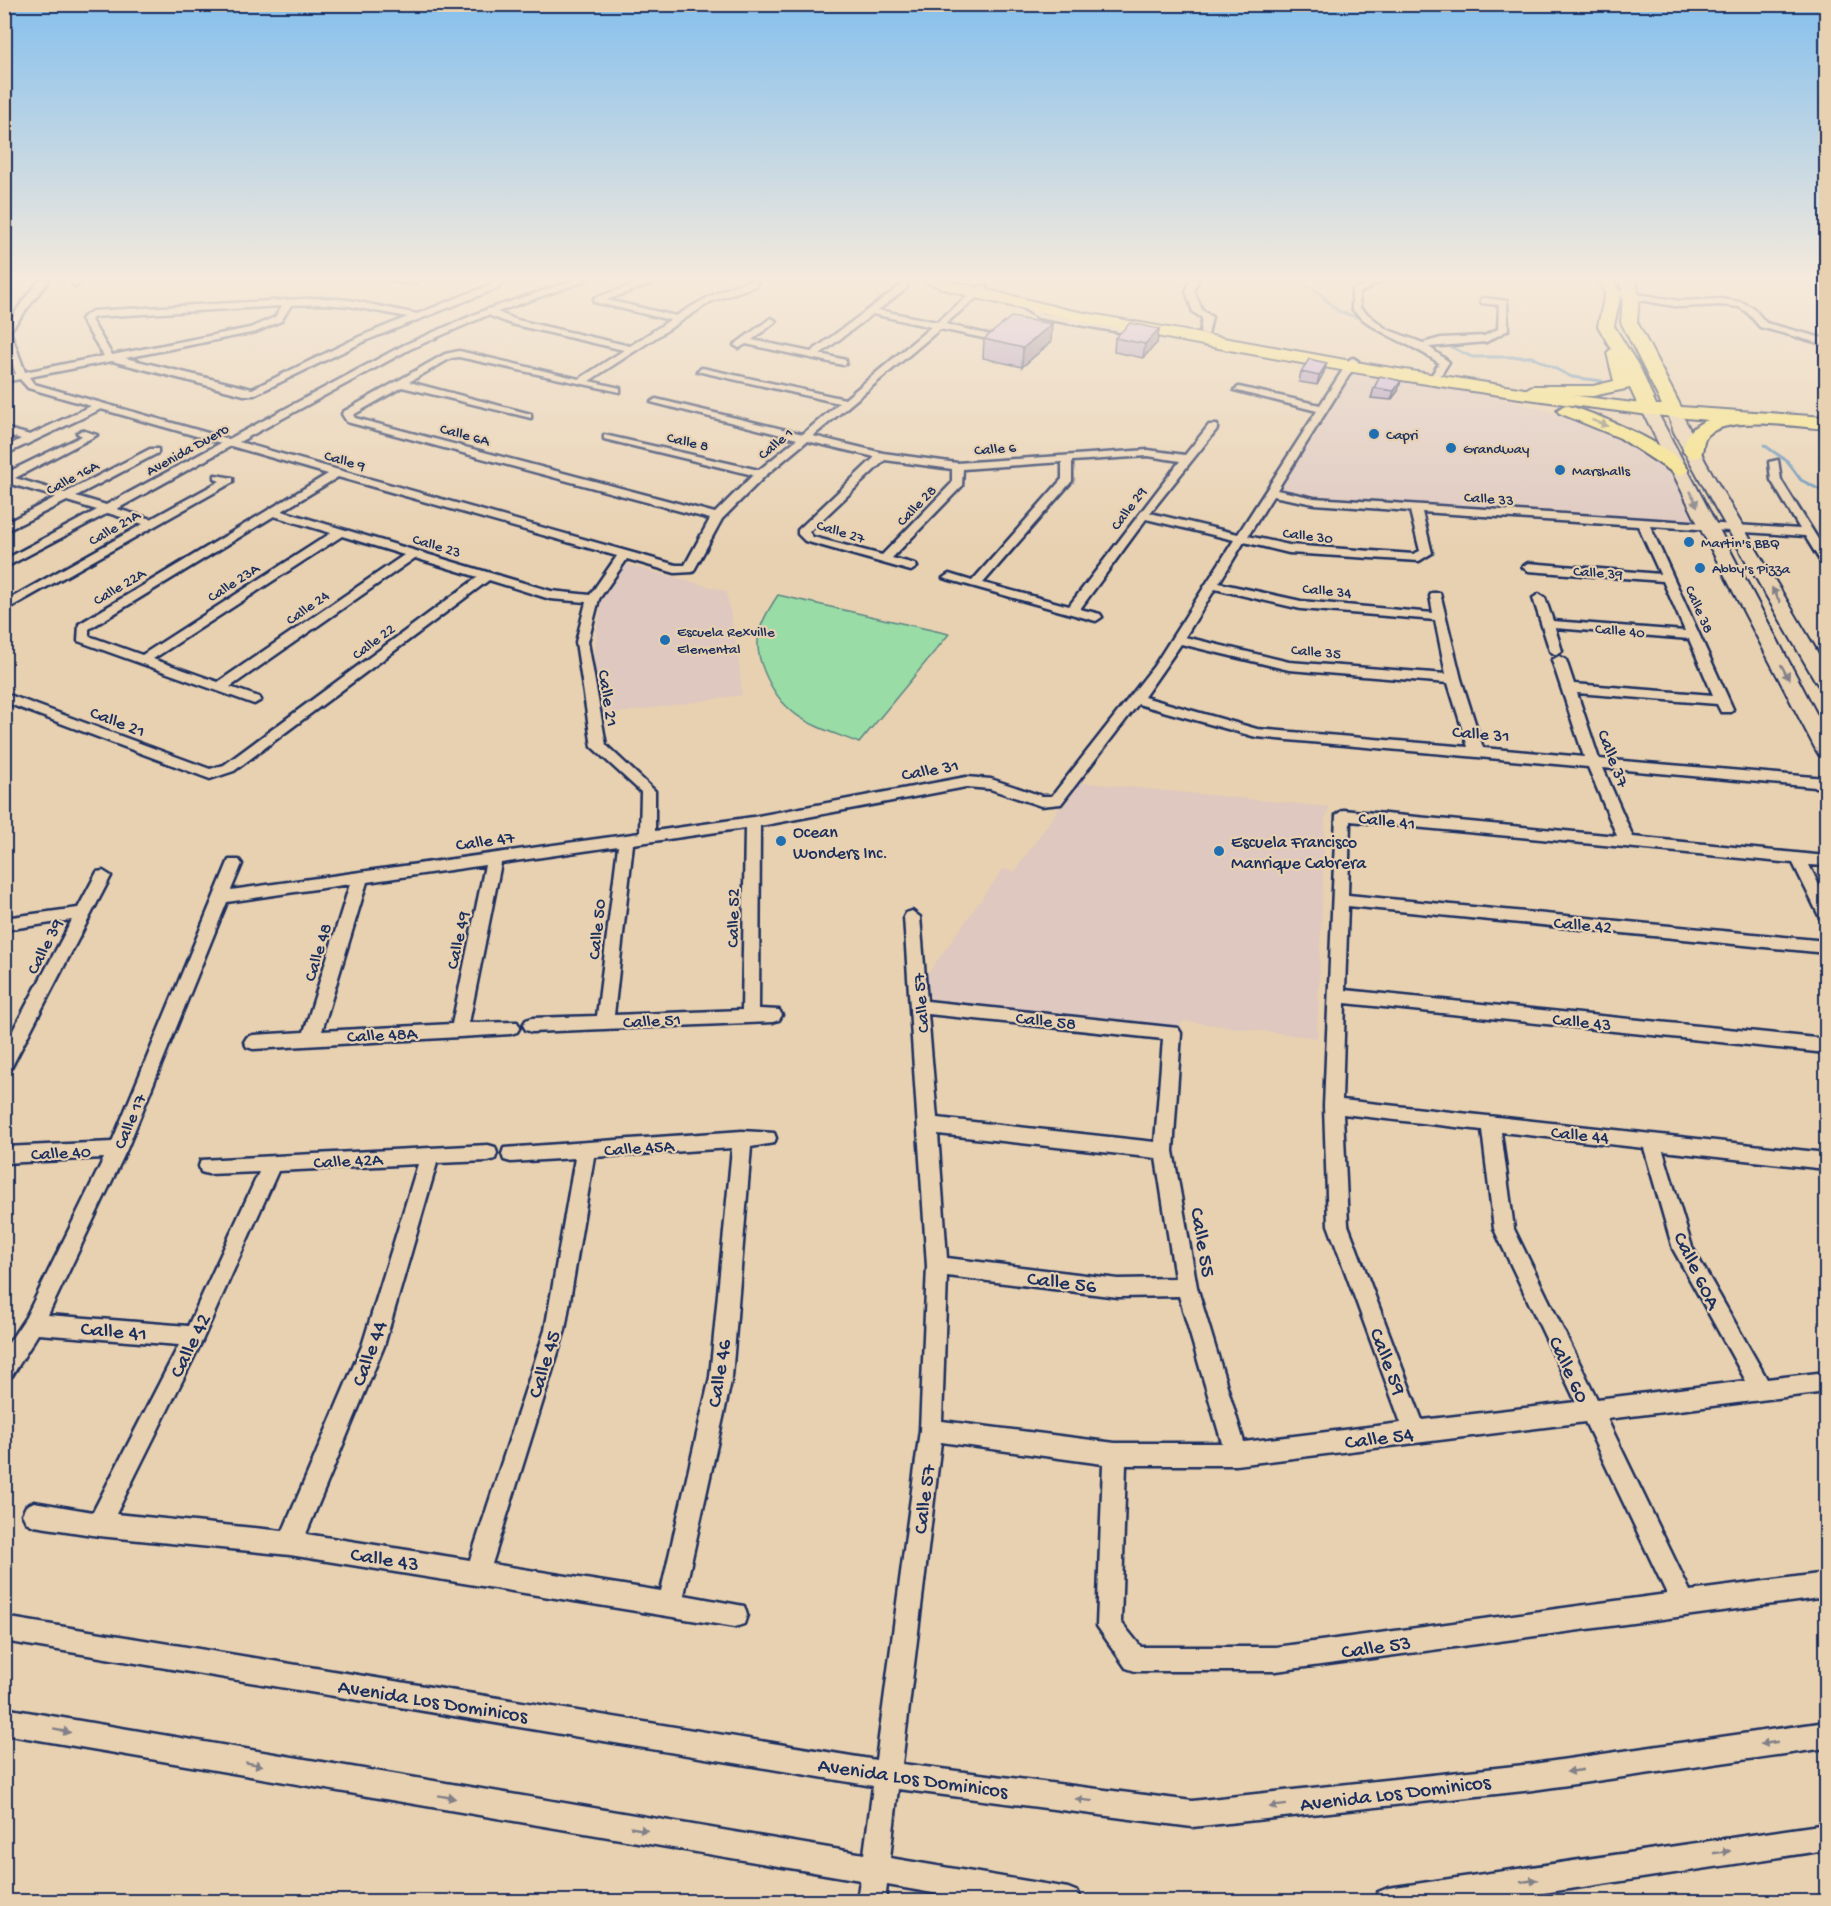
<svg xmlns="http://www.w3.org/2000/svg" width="1831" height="1906" font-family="'Gochi Hand',sans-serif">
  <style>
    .built { fill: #dec8bf }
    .green { fill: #9adca6; stroke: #5a8682; stroke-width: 1.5 }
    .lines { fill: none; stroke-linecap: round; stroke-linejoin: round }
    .stream { stroke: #6390b8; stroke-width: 3 }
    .street-casing { stroke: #1b2f5e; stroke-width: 5 }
    .secondary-casing { stroke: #1b2f5e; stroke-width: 4 }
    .primary-casing { stroke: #1b2f5e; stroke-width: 4 }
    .highway-casing { stroke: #1b2f5e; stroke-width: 4 }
    .street { fill: #e8d1b1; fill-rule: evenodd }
    .secondary { fill: #e8d1b1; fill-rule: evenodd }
    .primary { fill: #f6e381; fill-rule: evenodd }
    .highway { fill: #f6e381; fill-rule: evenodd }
    .wall { fill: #ac99c2; stroke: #1b2f5e; stroke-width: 1.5 }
    .shaded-wall { fill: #8c7d9e; stroke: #1b2f5e; stroke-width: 1.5 }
    .building { fill: #c8b2e1; stroke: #1b2f5e; stroke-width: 1.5 }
    .oneway { fill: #888970 }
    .oneway2 { fill: #828088 }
    .poi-dot { fill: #1f6fb2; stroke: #e8d1b1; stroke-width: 2 }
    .labels { text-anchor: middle; stroke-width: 4.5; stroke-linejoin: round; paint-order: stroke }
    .far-street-label { font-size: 15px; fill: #1b2f5e; stroke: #e8d1b1 }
    .far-poi-label { font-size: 15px; fill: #1b2f5e; stroke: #e8d1b1; text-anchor: start }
    .street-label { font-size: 18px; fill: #1b2f5e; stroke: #e8d1b1 }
    .poi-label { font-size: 18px; fill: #1b2f5e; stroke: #e8d1b1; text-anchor: start }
    .near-street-label { font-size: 21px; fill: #1b2f5e; stroke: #e8d1b1 }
  </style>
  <rect width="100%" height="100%" fill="#e8d1b1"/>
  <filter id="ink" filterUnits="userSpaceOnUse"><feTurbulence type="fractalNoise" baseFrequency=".0167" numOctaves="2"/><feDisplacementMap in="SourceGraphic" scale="12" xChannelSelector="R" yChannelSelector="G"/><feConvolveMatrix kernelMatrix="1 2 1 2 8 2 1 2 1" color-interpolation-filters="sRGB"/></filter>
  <g filter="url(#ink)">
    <g class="built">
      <polygon points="1340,370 1504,398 1591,424 1635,446 1670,470 1694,521 1311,495 1267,488"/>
      <polygon points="624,564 726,591 738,653 742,695 604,715 594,665 597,627 602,599"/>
      <polygon points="1077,782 1330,807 1325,819 1317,1038 1184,1021 1177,1028 932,1001 924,979 1003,869 1015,871"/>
    </g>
    <path class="green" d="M778,595L949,634L859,743C814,725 784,720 764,671C751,640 760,622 778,595Z"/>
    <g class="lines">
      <g class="stream">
        <polyline points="1294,280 1317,291 1338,311 1365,320"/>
        <polyline points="1451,347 1472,357 1532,357 1572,377 1602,381"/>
        <polyline points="1764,445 1787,461 1801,480 1826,493"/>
      </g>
      <defs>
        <g id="street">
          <path d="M40,280H49L10,331L25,372L104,356L81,319L92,311L322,298L349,300L417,314L492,284L491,280L503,282L498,288L367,340L254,395H244L112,361L29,377L34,384L229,439L404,345L485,310L575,280H588L497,312L517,320L630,346L670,320L594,302V298L648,280H661L607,300L676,316C697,303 736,280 759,280L756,286L712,301L589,381L620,388V392L459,357L451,358L409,382L531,414V418L402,387L353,415L355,418L715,513L753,475L604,439V435L759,470L797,439L651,402L656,399L803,434L839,403L697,371L702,368L845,399L931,327L873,314L820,354L846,360V364L843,365L746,344L739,348L734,345L771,318L776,321L774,323L752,340L811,352L904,283L907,284V288L878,310L937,322L980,286H986V290L945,324L998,337L993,340L940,329L813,436L883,453L957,463L1148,450L1185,455L1209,425H1217V429L1150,513L1238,534L1317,411L1234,390L1239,387L1320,405L1350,359L1353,358L1358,361L1277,490L1314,498L1800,529L1771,480L1769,462L1778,460L1781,480L1826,552V564H1822L1805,536L1650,526L1733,709L1731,712H1721L1717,704L1577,693L1599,759L1826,778V788L1603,768L1633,837L1826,856V866L1809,865L1826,899V920L1820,918L1793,863L1350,821L1348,895L1826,941V953L1348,906L1345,990L1826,1039V1053L1345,1003L1342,1100L1826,1153V1169L1663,1151L1692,1247L1767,1379L1826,1372V1392L1607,1419L1690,1591L1826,1573V1597L1276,1671H1135L1126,1668L1097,1626L1103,1464L941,1442L902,1764L1192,1801L1533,1764L1826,1722V1748L1533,1790L1192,1827L898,1789L890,1858L1068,1888L1078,1892L1082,1902H985L887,1885L885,1902H857L860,1880L4,1734V1708L864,1854L873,1786L4,1641V1617L876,1760L920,1430L927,1266L904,917L906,913L912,911L920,917L927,1001L1178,1028L1181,1033L1173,1151L1197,1287L1244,1442L1401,1423L1328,1225L1324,1106L1336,815L1343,810L1617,836L1588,767L1256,737L1138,704L1061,804L1041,806L990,789L966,787L760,826L759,1009L779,1010L782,1015L779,1020L773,1022L532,1032L526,1030L523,1025L526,1020L532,1018L597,1016L618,846L501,863L469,1023L517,1022L520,1027L517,1032L511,1034L253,1049L247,1047L244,1042L247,1037L253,1035L304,1032L350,884L227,902L127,1149L48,1315L188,1326L259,1172L208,1174L201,1172L199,1166L201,1160L488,1145L495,1147L497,1153L495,1159L488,1161L437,1163L384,1346L306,1534L470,1560L545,1330L575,1158L511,1162L504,1160L502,1154L504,1148L742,1131L774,1133L776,1138L774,1143L751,1147L732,1377L684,1595L744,1606L747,1615L744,1624L735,1627L290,1555L99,1536L34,1526L26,1522L22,1514L26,1506L34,1502L93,1512L179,1345L38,1334L12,1376L4,1379V1350L26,1317L104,1158L4,1163V1147L112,1142L229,860H239L242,864L231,890L640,833L641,792L592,747L576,642L586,602L550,599L489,580L234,771L210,779L4,702V693L210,769L224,765L478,577L415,558L230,687L259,697L261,700L254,704L78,641L79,624L328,474L231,446L117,509L151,519L220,481L215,479V475L233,478V482L4,611V602L143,524L108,513L4,568V560L97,510L67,501L4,532V524L56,497L4,482V474L82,436L77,433L82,430L97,435L15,478L65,493L150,449H158V453L76,496L106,505L221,443L101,409L4,455V448L21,439L4,434V428L30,435L91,406L28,388L20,379L4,382V376L16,374C0,327 11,315 40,280ZM322,304L349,306L408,317L361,336L252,389L125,358L256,332L281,321L291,305ZM282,306L275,317L250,328L112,355L91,320L94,317ZM488,315L511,324L624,350L579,379L459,351L445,354L343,412L342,414L347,422L710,519L685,565H676L239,442L410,349ZM807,441L875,457L798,530V534L805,541L911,571L917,567L915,564L892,558L962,486L963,469L1062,462V479L972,581L949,574L943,578L1096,621L1102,617L1100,614L1080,609L1146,519L1234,540L1154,666L1052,796H1042L991,779L966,777L753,817L655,831V791L606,745L588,642L599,599L627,559L675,573L693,572L722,519L765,476ZM1148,456L1180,461L1069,606L983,583L1072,481V461ZM885,460L952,469V483L882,555L813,537L809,532ZM338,477L617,556L590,595L551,591L282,511ZM1273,496L1314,504L1410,511L1420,551L1413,554L1289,545L1248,536ZM1422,512L1638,526L1660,574L1528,563L1522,567L1528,571L1663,581L1685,631L1553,621L1545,598L1539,594L1533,598L1550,651L1556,655L1562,651L1555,628L1689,639L1713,695L1574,684L1566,660L1559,656L1552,660L1584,757L1483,748L1461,679L1440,593H1432L1430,596L1433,613L1301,601L1219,583L1244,542L1289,553L1419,561L1432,553ZM274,516L331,533L142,655L89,636V629ZM342,536L404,555L218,682L153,659ZM1215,589L1301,609L1435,620L1446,674L1289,662L1185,637ZM1181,644L1289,670L1448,683L1468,747L1257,729L1144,697ZM745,828L742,1010L614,1015L633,844ZM485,865L452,1024L322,1031L367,882ZM928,1014L1163,1039L1155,1142L937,1118ZM1343,1114L1482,1130L1494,1229L1576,1402L1422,1420L1348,1225ZM1501,1132L1644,1148L1673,1249L1746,1381L1597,1399L1514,1229ZM938,1134L1156,1158L1175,1278L1118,1279L947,1258ZM732,1148L710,1377L661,1591L492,1564L565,1330L594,1157ZM418,1164L362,1346L283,1531L116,1514L201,1343L278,1171ZM947,1276L1118,1297L1179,1296L1222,1443H1115L942,1421ZM1585,1422L1667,1594L1276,1647H1141L1121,1622L1126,1465H1236Z"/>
          <polygon points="74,280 83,280 76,287 72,284"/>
          <polygon points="388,280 418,280 418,281 414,284"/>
          <polygon points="1190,280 1198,280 1194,291 1202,310 1212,317 1208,335 1200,333 1202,318 1193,312 1186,291"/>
          <path d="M1373,280H1384L1359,293L1360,308L1386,329L1423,343L1441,338L1484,336L1498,329L1499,305L1481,303V299L1484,298L1507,301L1508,330L1486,342L1429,347L1449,362L1439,378H1433L1431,376L1439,363C1410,342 1376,335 1352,309V290Z"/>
          <polygon points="1613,290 1680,301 1721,299 1741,302 1753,308 1766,323 1826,339 1826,345 1760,327 1747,312 1739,307 1721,305 1680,307 1610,295 1609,293"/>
          <polygon points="1018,301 1024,301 1041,313 1148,333 1143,336 1038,318 1018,305"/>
          <polygon points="103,871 111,876 10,1070 4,1072 4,1047 72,920 4,930 4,918 78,908 97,872"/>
          <polygon points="1826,1824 1826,1850 1484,1902 1374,1902 1378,1892 1388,1888"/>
        </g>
        <g id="secondary">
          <polygon points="1649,406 1656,410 1826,732 1826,756 1819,755 1816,750 1699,526 1642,410"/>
          <path d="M1674,407C1682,409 1700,450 1705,461C1744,530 1786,598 1826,667V688L1819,686L1816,682L1716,509L1674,432L1667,411Z"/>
        </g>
        <g id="primary">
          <path d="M925,280H947L1069,310L1373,365L1538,391L1649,405L1657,410L1649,415C1449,391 1249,356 1052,315C1031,310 937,292 925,280Z"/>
          <path d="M1565,405C1596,413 1671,444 1689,470L1681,475L1675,474L1620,438L1559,413L1557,410Z"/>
        </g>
        <path id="highway" d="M1597,280H1613L1621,293L1614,326L1641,370L1656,405H1662L1621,322L1623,296L1620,280H1636L1639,296L1637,322L1681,407L1826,417V429C1798,427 1728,415 1708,435C1701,441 1705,449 1700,456L1693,458L1683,452C1684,435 1693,425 1708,420L1642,414L1630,388L1593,396L1526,395L1523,391L1532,386H1593L1614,381L1607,353L1611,349L1598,326L1605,293Z"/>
      </defs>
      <use href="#street" class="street-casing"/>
      <use href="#secondary" class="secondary-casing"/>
      <use href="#primary" class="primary-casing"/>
      <use href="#highway" class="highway-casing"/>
      <use href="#street" class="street"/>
      <use href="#secondary" class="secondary"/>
      <use href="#primary" class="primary"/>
      <use href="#highway" class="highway"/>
    </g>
    <g class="wall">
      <polygon points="1159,329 1157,343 1143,358 1114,352 1115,338"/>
      <polygon points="984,339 1051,342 1022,367 983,358"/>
      <polygon points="1301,372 1324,372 1317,385 1299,382"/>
      <polygon points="1374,388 1398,391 1391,400 1371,398"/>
    </g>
    <g class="shaded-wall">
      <polygon points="1052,324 1051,342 1022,367 1023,348"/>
      <polygon points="1159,329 1157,343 1143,358 1145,344"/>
      <polygon points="1327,363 1324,372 1317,385 1319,376"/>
      <polygon points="1401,381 1398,391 1391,400 1394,391"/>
    </g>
    <g class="building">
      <polygon points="1011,317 1052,324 1023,348 984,339"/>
      <polygon points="1130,323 1159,329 1145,344 1115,338"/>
      <polygon points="1309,359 1327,363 1319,376 1301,372"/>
      <polygon points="1380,376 1401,381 1394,391 1374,388"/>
    </g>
    <defs><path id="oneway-solid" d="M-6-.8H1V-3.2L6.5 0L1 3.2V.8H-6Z" transform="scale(1.5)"/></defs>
    <use class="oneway" href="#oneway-solid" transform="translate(1600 423) rotate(21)"/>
    <g class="oneway2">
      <use href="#oneway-solid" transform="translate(1694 499) rotate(65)"/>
      <use href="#oneway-solid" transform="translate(1776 595) rotate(-120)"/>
      <use href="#oneway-solid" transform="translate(1785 672) rotate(62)"/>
      <use href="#oneway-solid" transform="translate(62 1731) rotate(10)"/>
      <use href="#oneway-solid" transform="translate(1769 1743) rotate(172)"/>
      <use href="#oneway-solid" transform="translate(254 1764) rotate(10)"/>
      <use href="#oneway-solid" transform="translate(1575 1771) rotate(172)"/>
      <use href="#oneway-solid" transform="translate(447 1797) rotate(10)"/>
      <use href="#oneway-solid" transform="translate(1084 1800) rotate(-173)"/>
      <use href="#oneway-solid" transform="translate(1278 1806) rotate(173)"/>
      <use href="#oneway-solid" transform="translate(639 1829) rotate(10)"/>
      <use href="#oneway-solid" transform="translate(1722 1852) rotate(-8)"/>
      <use href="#oneway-solid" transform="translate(1529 1881) rotate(-8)"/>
    </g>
  </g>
  <linearGradient id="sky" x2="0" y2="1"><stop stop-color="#86c0ed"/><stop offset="0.51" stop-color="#f5eadc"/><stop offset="1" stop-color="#f5eadc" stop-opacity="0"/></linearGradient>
  <rect width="1831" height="547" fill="url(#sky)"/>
  <g class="poi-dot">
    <circle cx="1374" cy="434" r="6"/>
    <circle cx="1451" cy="448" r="6"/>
    <circle cx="1560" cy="470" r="6"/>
    <circle cx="1689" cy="542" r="6"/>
    <circle cx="1700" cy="568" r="6"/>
    <circle cx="665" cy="640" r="6"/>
    <circle cx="781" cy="841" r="6"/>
    <circle cx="1219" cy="851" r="6"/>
  </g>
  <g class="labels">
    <g class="far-street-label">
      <text transform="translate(465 434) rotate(15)" y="5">Calle 6A</text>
      <text transform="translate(688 441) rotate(13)" y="5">Calle 8</text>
      <text transform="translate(775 443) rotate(-40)" y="5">Calle 1</text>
      <text transform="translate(995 448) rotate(-4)" y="5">Calle 6</text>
      <text transform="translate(187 449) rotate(-29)" y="5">Avenida Duero</text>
      <text transform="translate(345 460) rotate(16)" y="5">Calle 9</text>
      <text transform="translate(72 477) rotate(-28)" y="5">Calle 16A</text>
      <text transform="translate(1489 498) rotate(4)" y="5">Calle 33</text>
      <text transform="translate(916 505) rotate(-46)" y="5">Calle 28</text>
      <text transform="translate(1128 508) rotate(-53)" y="5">Calle 29</text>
      <text transform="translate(114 527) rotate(-30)" y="5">Calle 21A</text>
      <text transform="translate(841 531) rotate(17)" y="5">Calle 27</text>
      <text transform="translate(1308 535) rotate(7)" y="5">Calle 30</text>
      <text transform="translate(437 545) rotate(17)" y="5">Calle 23</text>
      <text transform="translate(1598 572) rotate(4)" y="5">Calle 39</text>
      <text transform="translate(233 582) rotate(-33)" y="5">Calle 23A</text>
      <text transform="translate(119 586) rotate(-31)" y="5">Calle 22A</text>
      <text transform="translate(1327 590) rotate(6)" y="5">Calle 34</text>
      <text transform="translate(307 607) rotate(-35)" y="5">Calle 24</text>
      <text transform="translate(1700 609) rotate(66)" y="5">Calle 38</text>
      <text transform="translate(1620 630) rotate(5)" y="5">Calle 40</text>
      <text transform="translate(373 641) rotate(-37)" y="5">Calle 22</text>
      <text transform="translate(1316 651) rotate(5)" y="5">Calle 35</text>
    </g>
    <g class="far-poi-label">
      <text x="1386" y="439">Capri</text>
      <text x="1463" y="453">Grandway</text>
      <text x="1572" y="475">Marshalls</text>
      <text x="1701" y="547">Martin's BBQ</text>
      <text x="1712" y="573">Abby's Pizza</text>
      <text x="677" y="636">Escuela Rexville<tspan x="677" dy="17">Elemental</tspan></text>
    </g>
    <g class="street-label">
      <text transform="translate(609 698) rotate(81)" y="6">Calle 21</text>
      <text transform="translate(118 721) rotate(21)" y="6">Calle 21</text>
      <text transform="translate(1481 733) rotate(5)" y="6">Calle 31</text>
      <text transform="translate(1614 758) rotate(69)" y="6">Calle 37</text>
      <text transform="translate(930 769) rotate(-10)" y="6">Calle 31</text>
      <text transform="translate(1387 820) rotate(6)" y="6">Calle 41</text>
      <text transform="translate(485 840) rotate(-8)" y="6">Calle 47</text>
      <text transform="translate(732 918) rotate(-89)" y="6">Calle 52</text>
      <text transform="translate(1583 924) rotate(5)" y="6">Calle 42</text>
      <text transform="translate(596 929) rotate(-84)" y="6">Calle 50</text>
      <text transform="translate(457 940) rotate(-78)" y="6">Calle 49</text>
      <text transform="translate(44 946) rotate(-63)" y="6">Calle 39</text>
      <text transform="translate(317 952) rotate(-73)" y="6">Calle 48</text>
      <text transform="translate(920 1003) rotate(-95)" y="6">Calle 57</text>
      <text transform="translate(652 1020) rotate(-3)" y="6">Calle 51</text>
      <text transform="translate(1046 1020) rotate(6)" y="6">Calle 58</text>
      <text transform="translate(1582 1021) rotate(6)" y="6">Calle 43</text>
      <text transform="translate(382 1034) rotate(-3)" y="6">Calle 48A</text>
      <text transform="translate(129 1121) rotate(-67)" y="6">Calle 17</text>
      <text transform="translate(1580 1134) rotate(6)" y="6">Calle 44</text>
      <text transform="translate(639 1147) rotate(-4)" y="6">Calle 45A</text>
      <text transform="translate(61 1152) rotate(-3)" y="6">Calle 40</text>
      <text transform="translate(348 1160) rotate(-3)" y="6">Calle 42A</text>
    </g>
    <g class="poi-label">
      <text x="793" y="837">Ocean<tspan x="793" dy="21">Wonders Inc.</tspan></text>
      <text x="1231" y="847">Escuela Francisco<tspan x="1231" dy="21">Manrique Cabrera</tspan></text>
    </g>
    <g class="near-street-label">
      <text transform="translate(1204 1242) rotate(80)" y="7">Calle 55</text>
      <text transform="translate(1698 1270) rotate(64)" y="7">Calle 60A</text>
      <text transform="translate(1062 1281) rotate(7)" y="7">Calle 56</text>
      <text transform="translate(114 1330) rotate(5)" y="7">Calle 41</text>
      <text transform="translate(189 1345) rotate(-64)" y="7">Calle 42</text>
      <text transform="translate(368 1353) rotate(-70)" y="7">Calle 44</text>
      <text transform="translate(1389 1361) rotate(69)" y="7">Calle 59</text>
      <text transform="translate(543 1364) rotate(-73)" y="7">Calle 45</text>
      <text transform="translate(1570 1369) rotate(65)" y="7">Calle 60</text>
      <text transform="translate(718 1373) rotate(-81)" y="7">Calle 46</text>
      <text transform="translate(1379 1437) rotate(-7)" y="7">Calle 54</text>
      <text transform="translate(923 1499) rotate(-83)" y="7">Calle 57</text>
      <text transform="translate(385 1558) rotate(9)" y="7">Calle 43</text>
      <text transform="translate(1376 1646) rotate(-8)" y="7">Calle 53</text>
      <text transform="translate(433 1700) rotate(9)" y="7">Avenida Los Dominicos</text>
      <text transform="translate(913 1777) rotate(8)" y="7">Avenida Los Dominicos</text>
      <text transform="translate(1395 1792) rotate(-7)" y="7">Avenida Los Dominicos</text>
    </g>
  </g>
  <rect width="1831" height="1906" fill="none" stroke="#e8d1b1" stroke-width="24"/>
  <rect x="12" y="12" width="1807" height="1882" fill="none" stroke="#1b2f5e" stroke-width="2" filter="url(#ink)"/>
</svg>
